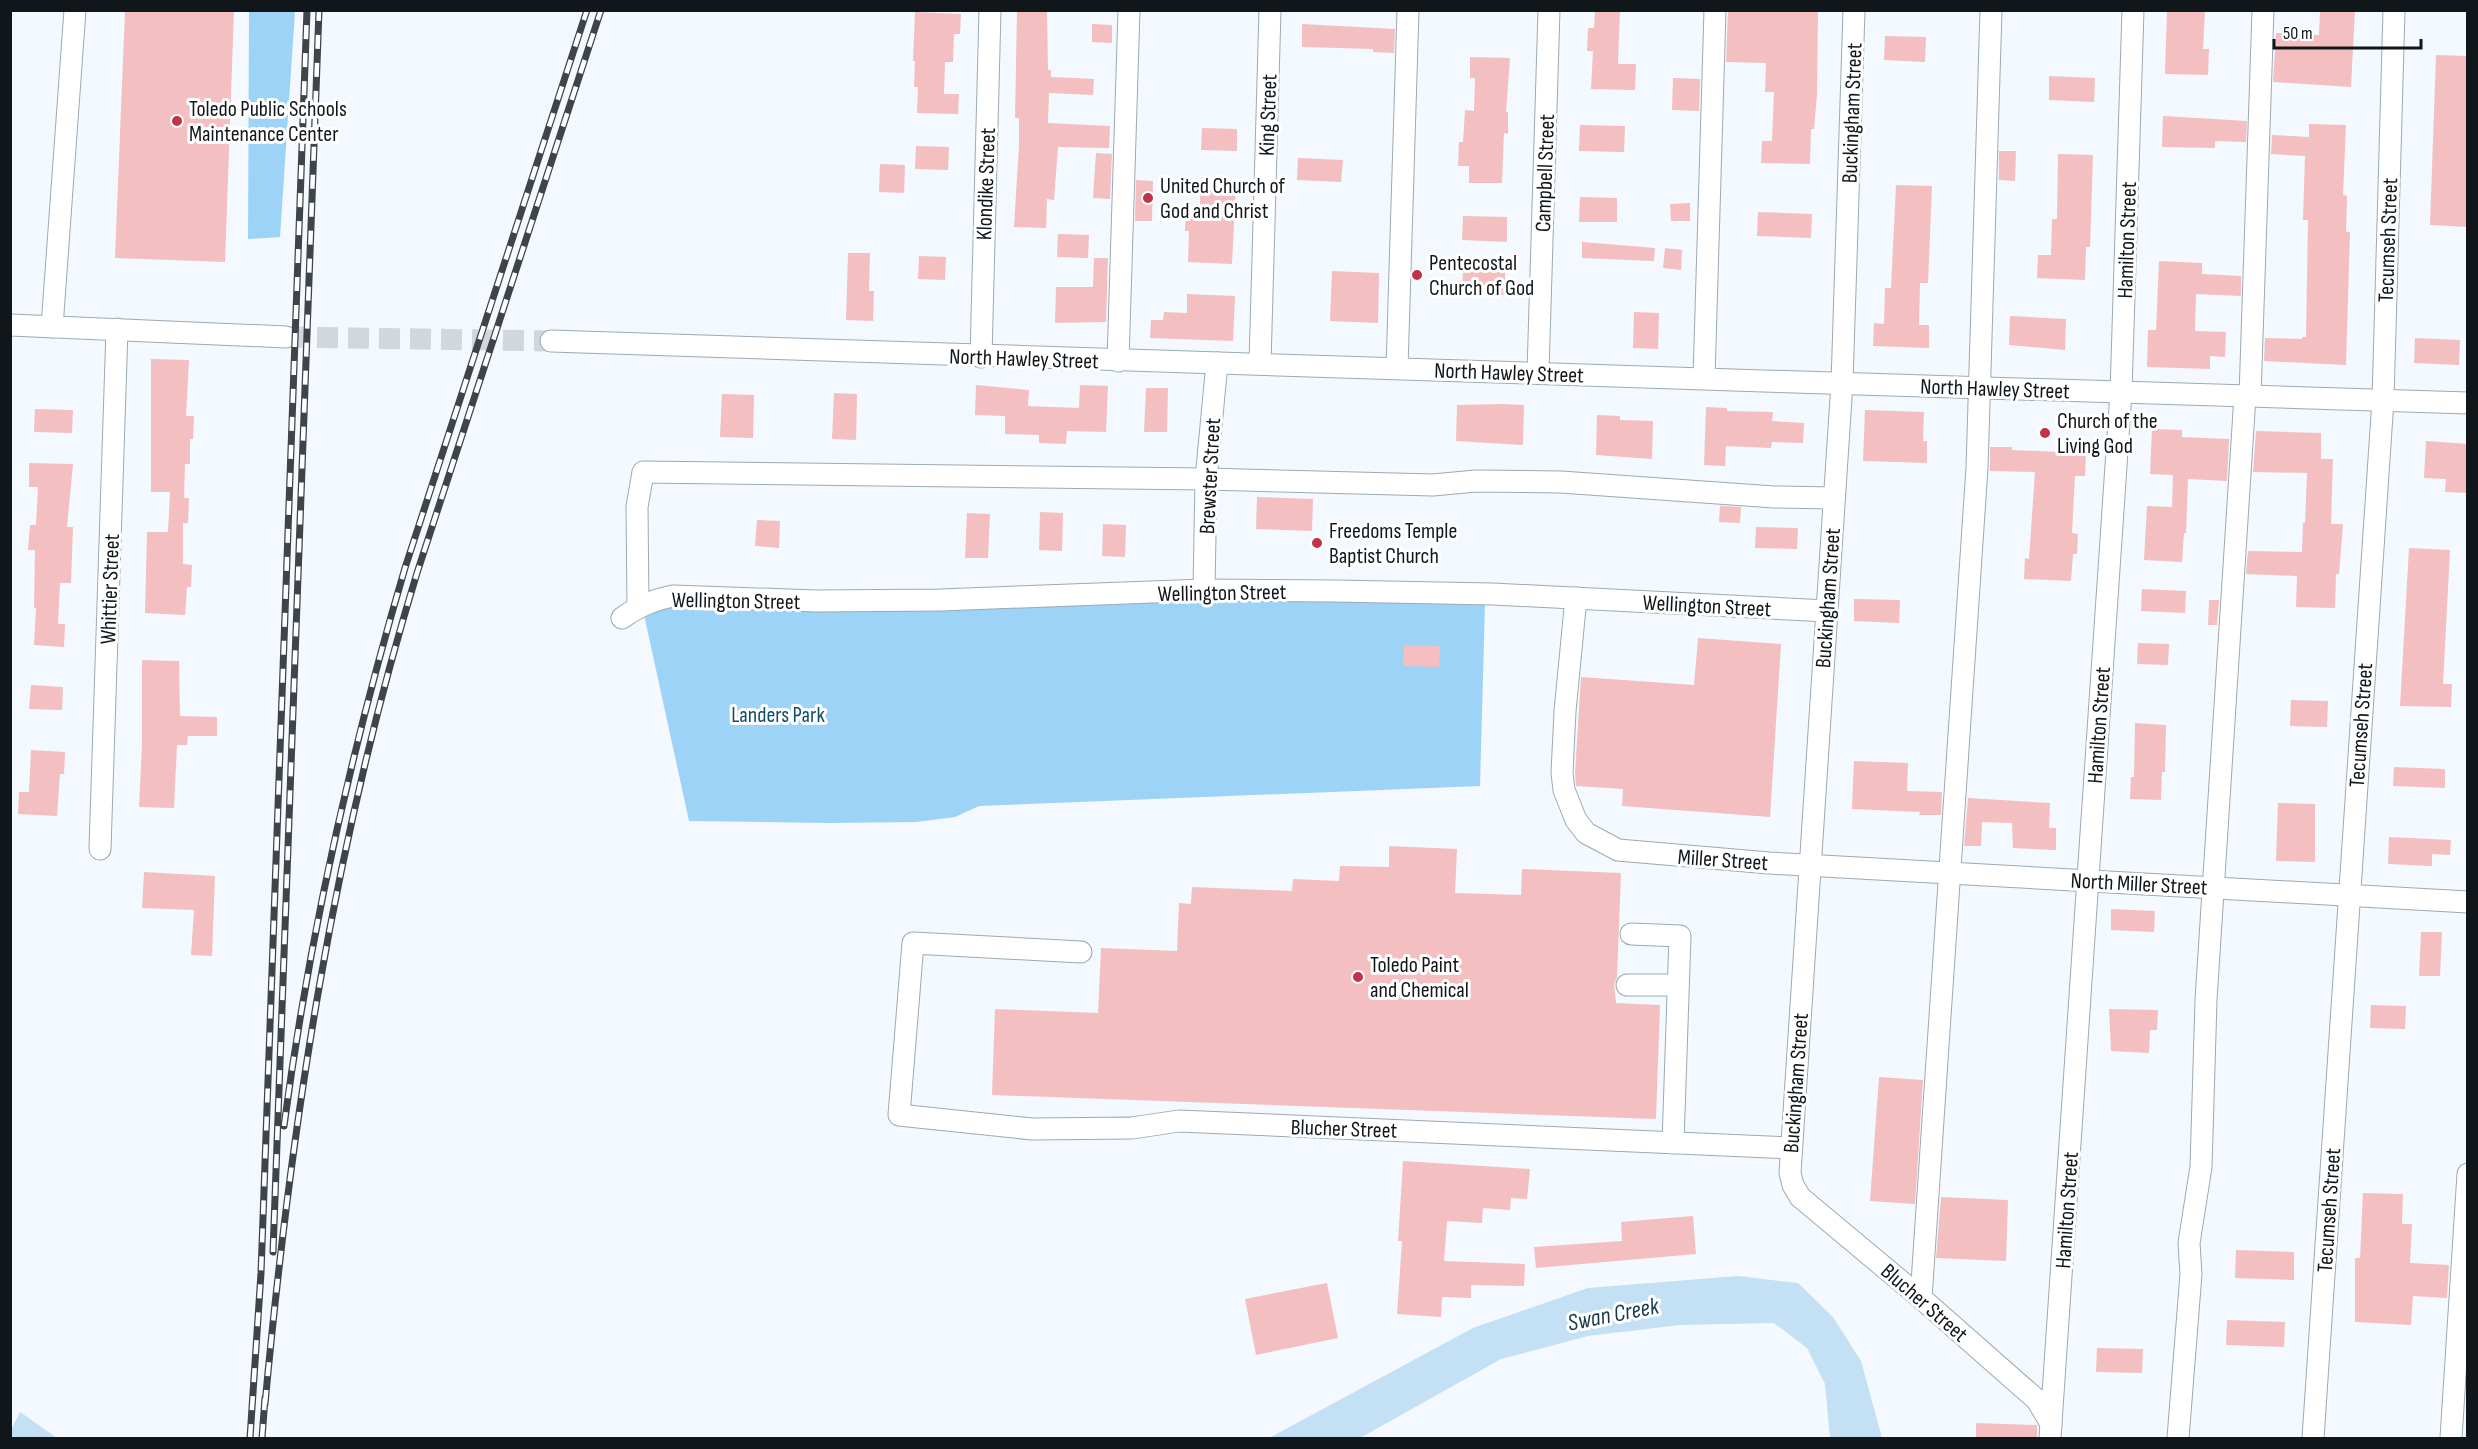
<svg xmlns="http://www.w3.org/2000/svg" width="2478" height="1449" font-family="'Sofia Sans Condensed',sans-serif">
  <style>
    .green { fill: #9dd3f7 }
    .water { fill: #c3e0f4 }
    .building { fill: #f4bfc0 }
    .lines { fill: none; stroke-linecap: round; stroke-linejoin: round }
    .minor-tunnel { stroke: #d1d7dc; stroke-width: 21; stroke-dasharray: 21 10; stroke-linecap: butt }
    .minor-casing { stroke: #9baab4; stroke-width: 23 }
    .minor { stroke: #fff; stroke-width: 21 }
    .rail-casing { stroke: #3e4448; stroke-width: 7 }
    .rail { stroke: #fff; stroke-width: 4.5; stroke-dasharray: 14; stroke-linecap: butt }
    .poi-dot { fill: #c23249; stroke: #fff; stroke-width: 2 }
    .labels { text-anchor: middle; stroke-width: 6; stroke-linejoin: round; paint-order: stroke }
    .poi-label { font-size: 22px; fill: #11161a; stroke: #fff; text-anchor: start }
    .street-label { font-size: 22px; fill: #11161a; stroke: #fff }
    .park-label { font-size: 22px; fill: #104c6c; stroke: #fff }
    .water-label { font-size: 24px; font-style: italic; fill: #193a4e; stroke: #fff }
  </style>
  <rect width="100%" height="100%" fill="#f3f9fe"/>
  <g class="green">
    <polygon points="249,11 295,11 280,237 248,239"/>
    <polygon points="1219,600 1485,603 1480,786 979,806 955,817 916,822 829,823 689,821 643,610 657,605 1023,606"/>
  </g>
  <g class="water">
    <polygon points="1738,1276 1798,1283 1833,1317 1861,1361 1882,1438 1830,1438 1825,1384 1807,1348 1774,1323 1680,1325 1588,1336 1501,1359 1360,1438 1269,1438 1473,1328 1588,1288"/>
    <polygon points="20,1412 57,1438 11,1438 11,1430"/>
  </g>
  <g class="building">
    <polygon points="125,10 234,10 225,262 115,258"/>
    <polygon points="1017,10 1047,10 1048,70 1051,70 1051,77 1094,79 1093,95 1049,93 1048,123 1110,126 1109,148 1058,147 1054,200 1047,199 1046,228 1014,227 1019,145 1019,118 1015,118"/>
    <polygon points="1595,10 1620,10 1618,64 1636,64 1635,90 1591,89 1593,51 1587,51 1588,28 1594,28"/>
    <polygon points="1728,10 1818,10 1817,94 1814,129 1811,129 1810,164 1761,163 1762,141 1772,141 1774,92 1765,92 1766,63 1726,62"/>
    <polygon points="2167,10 2205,10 2203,49 2209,49 2208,75 2165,74"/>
    <polygon points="2320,10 2355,10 2351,87 2273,82 2276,33 2319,35"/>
    <polygon points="915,12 961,14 960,34 954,34 953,62 945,62 944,94 959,94 958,114 917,113 918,87 914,87 915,61 913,61"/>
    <polygon points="1092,24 1112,25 1112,43 1092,42"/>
    <polygon points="1302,24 1395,29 1394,53 1373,52 1373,49 1302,47"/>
    <polygon points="1885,36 1926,37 1925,62 1884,60"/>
    <polygon points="2436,55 2468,56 2468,227 2430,225"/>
    <polygon points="1470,57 1510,58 1506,112 1508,112 1508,134 1504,133 1502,183 1469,183 1469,166 1458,166 1459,142 1463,142 1465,110 1474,111 1475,78 1470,78"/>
    <polygon points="2049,76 2095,78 2094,102 2049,100"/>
    <polygon points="1673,78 1700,79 1699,111 1672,110"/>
    <polygon points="2163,116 2247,121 2246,142 2215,141 2215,148 2162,147"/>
    <polygon points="2309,124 2346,125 2343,195 2347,196 2346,232 2350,232 2346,365 2264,361 2265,338 2302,339 2302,337 2306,337 2308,220 2303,220 2305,156 2271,154 2272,135 2309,137"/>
    <polygon points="1580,125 1625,126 1624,152 1579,151"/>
    <polygon points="1202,128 1237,129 1237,151 1201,150"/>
    <polygon points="916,146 949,147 948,170 915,169"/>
    <polygon points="1999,151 2016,151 2015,181 1999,180"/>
    <polygon points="1096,153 1112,154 1110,199 1093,198"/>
    <polygon points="2058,154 2093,155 2090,247 2086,247 2085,280 2037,278 2038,255 2051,255 2052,219 2057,219"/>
    <polygon points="1298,158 1343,160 1341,182 1297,180"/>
    <polygon points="880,164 905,165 904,193 879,192"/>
    <polygon points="1136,180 1153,181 1152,221 1135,221"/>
    <polygon points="1200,181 1236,183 1232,264 1188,262 1189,231 1185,231 1186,208 1200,208"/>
    <polygon points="1896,185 1932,186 1928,283 1920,283 1919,325 1929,325 1929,348 1873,346 1874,323 1884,324 1885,288 1891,288"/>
    <polygon points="1580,197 1617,198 1617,222 1579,222"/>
    <polygon points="1690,203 1690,221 1671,221 1670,204"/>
    <polygon points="1758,212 1812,214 1811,238 1757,236"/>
    <polygon points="1463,216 1507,217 1507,242 1462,240"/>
    <polygon points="1058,234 1089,235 1088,258 1057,257"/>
    <polygon points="1582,242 1655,248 1654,261 1582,258"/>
    <polygon points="1665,248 1682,250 1681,270 1663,268"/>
    <polygon points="848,253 870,253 869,291 874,291 873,321 846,320"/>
    <polygon points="919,256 946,257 945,280 918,279"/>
    <polygon points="1094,258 1108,258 1106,322 1055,323 1056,287 1093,287"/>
    <polygon points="2159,261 2202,263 2202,274 2241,276 2241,296 2196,294 2195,331 2226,332 2225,357 2210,356 2210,369 2147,367 2148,330 2156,330"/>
    <polygon points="1332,271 1379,273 1378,323 1330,321"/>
    <polygon points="1463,271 1505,272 1505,295 1462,293"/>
    <polygon points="1187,294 1235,296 1233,341 1150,338 1151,320 1163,320 1164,312 1187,313"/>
    <polygon points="1634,312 1659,313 1658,349 1633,348"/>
    <polygon points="2010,316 2066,319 2065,350 2009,345"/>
    <polygon points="2415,338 2460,340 2459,365 2414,363"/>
    <polygon points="151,359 189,360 186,416 194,416 193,439 190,439 190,464 185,464 184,498 189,498 188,523 183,523 183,564 192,565 191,587 187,587 185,615 145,613 147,532 168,532 170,492 151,492"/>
    <polygon points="976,385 1029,390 1028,406 1079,408 1080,385 1108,386 1106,432 1067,431 1066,444 1039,443 1039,435 1005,434 1005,416 975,415"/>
    <polygon points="1146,388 1168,388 1167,432 1144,432"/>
    <polygon points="834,393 857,394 856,440 832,439"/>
    <polygon points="722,394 754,395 753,438 720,437"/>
    <polygon points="1503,404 1524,405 1523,445 1456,441 1457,405"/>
    <polygon points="1706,407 1727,408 1727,411 1773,412 1772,421 1804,423 1803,443 1772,442 1771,448 1726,446 1725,466 1704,465"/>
    <polygon points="35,409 73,410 72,433 34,432"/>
    <polygon points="1865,410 1924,412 1923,441 1927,441 1927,463 1863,461"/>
    <polygon points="1597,415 1620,416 1620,420 1653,421 1652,459 1596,455"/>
    <polygon points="2152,429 2182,430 2182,437 2229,439 2227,481 2188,479 2186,533 2184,533 2182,562 2144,560 2147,506 2172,507 2173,475 2150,474"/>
    <polygon points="2256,431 2321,433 2321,459 2333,459 2331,524 2343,524 2339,574 2336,574 2335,608 2296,607 2297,576 2246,574 2248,551 2302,552 2303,523 2305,523 2307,473 2253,472"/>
    <polygon points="2426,441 2468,444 2468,493 2445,492 2446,479 2424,478"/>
    <polygon points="1990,447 2012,447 2012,450 2086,453 2085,476 2075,476 2072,533 2078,534 2077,554 2073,554 2071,581 2024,579 2025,558 2029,559 2035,472 1990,471"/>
    <polygon points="29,463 73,464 67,527 73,527 71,583 60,583 58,624 65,624 64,647 34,645 36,608 34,608 35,550 28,550 30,525 36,525 38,487 29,487"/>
    <polygon points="1257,497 1313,499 1312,531 1256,529"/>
    <polygon points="1720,506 1741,507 1740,523 1719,522"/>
    <polygon points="1040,512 1063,513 1062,551 1039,550"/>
    <polygon points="967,513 990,514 988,558 965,558"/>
    <polygon points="757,520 780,521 779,548 755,546"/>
    <polygon points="1103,524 1126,525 1125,557 1102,556"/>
    <polygon points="1756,527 1798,528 1797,549 1755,548"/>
    <polygon points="2409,548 2450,550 2443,684 2452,684 2451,707 2400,706"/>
    <polygon points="2142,589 2186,591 2185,613 2141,611"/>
    <polygon points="1854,599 1900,600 1899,623 1854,621"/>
    <polygon points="2209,600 2219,600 2217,625 2208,625"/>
    <polygon points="1698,638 1781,644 1770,817 1622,806 1623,789 1576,786 1575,773 1581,677 1694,685"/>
    <polygon points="2138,643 2169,644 2168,665 2137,664"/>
    <polygon points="1404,645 1440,646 1439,667 1403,666"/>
    <polygon points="142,660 179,661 180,716 217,717 217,736 188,736 187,745 177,745 174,808 139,807 142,744"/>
    <polygon points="31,685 63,687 62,710 29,709"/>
    <polygon points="2291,700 2328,701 2327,727 2290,726"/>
    <polygon points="2135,723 2166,725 2165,772 2162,772 2161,800 2130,799 2131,777 2134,777"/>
    <polygon points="31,750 65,752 64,774 60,774 57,816 18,814 19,792 29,792"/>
    <polygon points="1854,761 1908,763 1907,791 1942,792 1941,815 1919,815 1920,812 1852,809"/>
    <polygon points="2394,767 2445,769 2445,788 2393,786"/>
    <polygon points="1968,798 2050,803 2049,828 2056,828 2056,850 2013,848 2012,823 1982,822 1981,846 1964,846"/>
    <polygon points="2278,803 2315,804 2315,862 2276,861"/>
    <polygon points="2389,837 2451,840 2450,855 2432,854 2432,866 2388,864"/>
    <polygon points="1389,846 1457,849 1455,893 1521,895 1522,869 1621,873 1617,977 1614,984 1616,1003 1660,1005 1656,1119 992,1095 995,1009 1098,1013 1101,948 1177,951 1179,903 1191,904 1192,887 1292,891 1293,879 1339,881 1340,866 1389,867"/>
    <polygon points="144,872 215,876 212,956 191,955 194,910 142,908"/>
    <polygon points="2111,909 2155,911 2154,932 2111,930"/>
    <polygon points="2421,932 2442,932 2440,976 2419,976"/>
    <polygon points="2371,1005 2406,1006 2405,1029 2370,1028"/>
    <polygon points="2109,1009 2158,1010 2157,1030 2150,1030 2149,1053 2111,1051"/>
    <polygon points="1879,1077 1923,1080 1915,1204 1870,1201"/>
    <polygon points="1403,1161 1530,1169 1527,1199 1511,1198 1510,1210 1483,1208 1482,1223 1447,1221 1444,1261 1525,1264 1524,1286 1471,1285 1471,1298 1442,1297 1441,1317 1397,1314 1402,1241 1398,1241"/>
    <polygon points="2363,1193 2403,1194 2402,1224 2412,1224 2410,1263 2449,1265 2447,1298 2413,1296 2411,1325 2355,1322 2355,1258 2360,1258"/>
    <polygon points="1941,1197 2008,1200 2006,1261 1936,1258"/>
    <polygon points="1693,1216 1696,1254 1536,1268 1534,1247 1622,1241 1621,1222"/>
    <polygon points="2236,1250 2294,1252 2294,1280 2235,1278"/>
    <polygon points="1327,1283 1338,1338 1256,1355 1245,1299"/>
    <polygon points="2227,1320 2285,1322 2284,1347 2226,1345"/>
    <polygon points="2097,1348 2143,1349 2142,1373 2096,1372"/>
    <polygon points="1976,1423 2037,1425 2037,1438 1976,1438"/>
  </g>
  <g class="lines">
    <polyline class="minor-tunnel" points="286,337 551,341"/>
    <defs>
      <g id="minor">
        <polyline points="1854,10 1842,383 1790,1173 1793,1185 1800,1197 1921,1298 2037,1400 2051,1424"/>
        <polyline points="10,325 286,337"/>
        <polyline points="52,327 75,10"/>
        <path d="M551,341C1190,365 1829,382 2468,403"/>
        <polyline points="981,357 990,10"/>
        <polyline points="1118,361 1129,10"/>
        <polyline points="1260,364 1270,10"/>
        <polyline points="1397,368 1408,10"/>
        <polyline points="1538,372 1549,10"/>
        <polyline points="1704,378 1715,10"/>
        <polyline points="2250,396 2263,10"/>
        <polyline points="1204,590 1206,479 1217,363"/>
        <polyline points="1576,598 1565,711 1562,773 1564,790 1576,820 1586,833 1618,850 1769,863 2468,902"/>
        <polyline points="638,607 637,507 643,472 1206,479 1433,485 1476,481 1561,482 1774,497 1834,498"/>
        <path d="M622,618C639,606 653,600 673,596L817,601L940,600L1204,590L1335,591L1493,594L1827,611"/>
        <polyline points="100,849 117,329"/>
        <polyline points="1631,934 1680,936 1673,1143"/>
        <polyline points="1081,952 913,943 899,1115 1032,1129 1132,1128 1179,1121 1790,1148"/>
        <polyline points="1627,985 1678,985"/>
        <polyline points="1921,1298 1977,468 1991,10"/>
        <polyline points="2050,1438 2121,392 2133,10"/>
        <polyline points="2178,1438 2191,1274 2189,1243 2201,1167 2206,1000 2245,396"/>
        <polyline points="2313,1438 2383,400 2394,10"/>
        <polyline points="2451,1438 2468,1174"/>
      </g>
    </defs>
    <use href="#minor" class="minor-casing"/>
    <use href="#minor" class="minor"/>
    <defs>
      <g id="rail">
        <path d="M284,1126C309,937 351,751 405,568L587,10"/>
        <polyline points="273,1252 319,10"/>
        <path d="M265,1404C291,1123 334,843 417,573L601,10"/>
        <polyline points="250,1438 261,1273 307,10"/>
        <polyline points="262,1438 265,1398"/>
      </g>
    </defs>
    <use href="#rail" class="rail-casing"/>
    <use href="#rail" class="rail"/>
  </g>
  <g class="poi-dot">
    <circle cx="177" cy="121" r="6"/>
    <circle cx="1148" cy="198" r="6"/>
    <circle cx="1417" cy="275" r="6"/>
    <circle cx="2045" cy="433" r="6"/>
    <circle cx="1317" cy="543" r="6"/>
    <circle cx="1358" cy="977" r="6"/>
  </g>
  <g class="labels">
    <g class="poi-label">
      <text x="189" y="116">Toledo Public Schools<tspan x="189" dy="25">Maintenance Center</tspan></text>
      <text x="1160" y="193">United Church of<tspan x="1160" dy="25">God and Christ</tspan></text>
      <text x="1429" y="270">Pentecostal<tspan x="1429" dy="25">Church of God</tspan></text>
      <text x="2057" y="428">Church of the<tspan x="2057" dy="25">Living God</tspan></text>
      <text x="1329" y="538">Freedoms Temple<tspan x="1329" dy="25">Baptist Church</tspan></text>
      <text x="1370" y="972">Toledo Paint<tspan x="1370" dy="25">and Chemical</tspan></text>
    </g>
    <g class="street-label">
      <text transform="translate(1851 113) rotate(-88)" y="8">Buckingham Street</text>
      <text transform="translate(1267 115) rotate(-88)" y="8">King Street</text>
      <text transform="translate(1544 173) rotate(-88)" y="8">Campbell Street</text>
      <text transform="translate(985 184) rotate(-88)" y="8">Klondike Street</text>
      <text transform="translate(2126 240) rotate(-88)" y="8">Hamilton Street</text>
      <text transform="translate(2387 240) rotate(-88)" y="8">Tecumseh Street</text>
      <text transform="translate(1024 358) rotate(2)" y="8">North Hawley Street</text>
      <text transform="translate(1509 372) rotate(2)" y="8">North Hawley Street</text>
      <text transform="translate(1995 388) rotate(2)" y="8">North Hawley Street</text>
      <text transform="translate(1209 476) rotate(-87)" y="8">Brewster Street</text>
      <text transform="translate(109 589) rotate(-88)" y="8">Whittier Street</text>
      <text transform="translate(1222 592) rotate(-1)" y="8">Wellington Street</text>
      <text transform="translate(1827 598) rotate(-86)" y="8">Buckingham Street</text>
      <text transform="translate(736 600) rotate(1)" y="8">Wellington Street</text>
      <text transform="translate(1707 605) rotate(3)" y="8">Wellington Street</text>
      <text transform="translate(2098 725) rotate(-86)" y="8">Hamilton Street</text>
      <text transform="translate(2360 725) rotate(-86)" y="8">Tecumseh Street</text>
      <text transform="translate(1723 859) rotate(4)" y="8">Miller Street</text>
      <text transform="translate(2139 883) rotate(3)" y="8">North Miller Street</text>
      <text transform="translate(1795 1083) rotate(-86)" y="8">Buckingham Street</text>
      <text transform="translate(1344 1128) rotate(2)" y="8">Blucher Street</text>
      <text transform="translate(2066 1210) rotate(-86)" y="8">Hamilton Street</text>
      <text transform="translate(2328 1210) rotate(-86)" y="8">Tecumseh Street</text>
      <text transform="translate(1925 1302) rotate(41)" y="8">Blucher Street</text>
    </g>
    <g class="park-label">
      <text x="778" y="722">Landers Park</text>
    </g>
    <g class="water-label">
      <text transform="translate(1613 1314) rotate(-11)" y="8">Swan Creek</text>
    </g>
  </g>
  <rect width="2478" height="1449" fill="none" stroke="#11161a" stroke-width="24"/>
  <path d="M2274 39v9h147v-9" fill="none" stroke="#11161a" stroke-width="3"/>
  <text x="2283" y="39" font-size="18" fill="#11161a" stroke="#ffffff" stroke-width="4.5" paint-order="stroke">50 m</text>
</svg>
